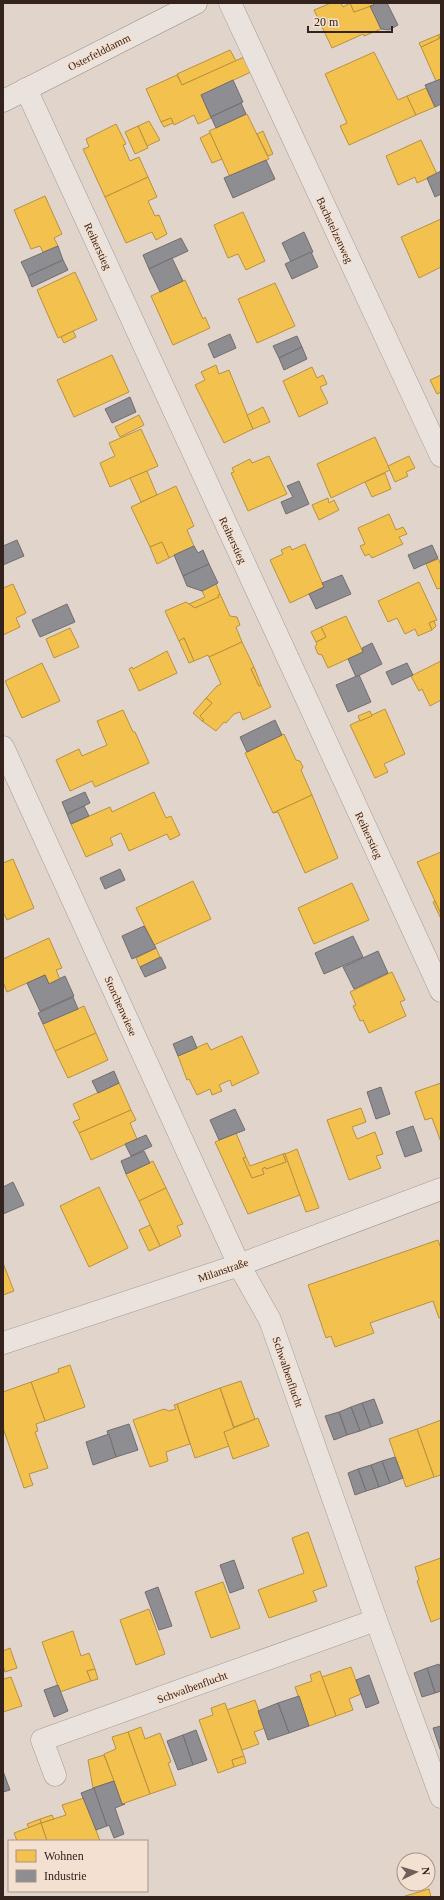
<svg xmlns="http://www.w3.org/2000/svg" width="444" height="1900" font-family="'Times New Roman',serif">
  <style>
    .homes { fill: #f2c14e; stroke: #b9913f }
    .industry { fill: #8d8d92; stroke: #726d6f }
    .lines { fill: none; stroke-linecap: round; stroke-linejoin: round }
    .street-casing { stroke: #a69a95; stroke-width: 23 }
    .secondary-casing { stroke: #968a84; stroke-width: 23 }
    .street { stroke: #eae2dc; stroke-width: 22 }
    .secondary { stroke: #eae2dc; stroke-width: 22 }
    .labels { text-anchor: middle; stroke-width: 4; stroke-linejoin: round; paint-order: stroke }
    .street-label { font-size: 11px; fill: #34221d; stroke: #f3e0d0 }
  </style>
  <rect width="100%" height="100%" fill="#e1d4cb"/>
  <g class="homes">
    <polygon points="331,3 341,3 343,7 350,3 354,12 370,5 381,29 364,36 363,34 332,48 314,10"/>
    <polygon points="350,3 373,3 374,5 354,12"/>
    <polygon points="441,34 441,79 436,81 421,47 440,38 438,35"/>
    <polygon points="438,35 440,38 421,47 419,43"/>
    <polygon points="230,50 236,61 182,85 177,74"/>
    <polygon points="374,52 398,100 407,96 416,115 349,145 340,126 347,123 325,74"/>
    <polygon points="244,57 251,72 201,95 211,118 198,124 194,115 174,125 171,118 161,122 146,89 177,75 182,85"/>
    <polygon points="426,88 435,107 416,115 407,96"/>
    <polygon points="247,114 269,159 230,177 209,131"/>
    <polygon points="171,118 173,123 164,127 161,122"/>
    <polygon points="149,121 160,140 147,146 138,126"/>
    <polygon points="116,124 126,144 123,145 130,161 139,157 148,177 105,197 83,149 89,147 86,139"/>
    <polygon points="138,126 148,148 135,154 125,132"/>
    <polygon points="263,131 273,154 268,156 257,134"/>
    <polygon points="210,133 222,159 212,163 200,138"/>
    <polygon points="421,140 437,174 417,183 415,177 398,185 386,156"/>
    <polygon points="148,177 157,197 148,201 155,216 159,215 167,234 156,240 152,232 126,243 105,197"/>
    <polygon points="45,196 62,234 54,238 58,246 43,252 40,246 31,249 14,210"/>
    <polygon points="243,212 265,261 246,270 238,254 228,258 214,225"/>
    <polygon points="441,219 441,267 419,278 401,237"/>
    <polygon points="75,272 97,320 58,338 37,290"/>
    <polygon points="185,280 203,319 205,317 210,328 173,345 151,296"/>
    <polygon points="275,283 295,326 257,343 238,299"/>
    <polygon points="73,331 76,337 64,343 61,337"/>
    <polygon points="112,355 129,392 74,417 57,380"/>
    <polygon points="216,365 219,374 229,370 253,429 224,443 195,385 205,380 201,372"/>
    <polygon points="312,367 317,378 323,375 327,384 320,387 328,403 299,417 283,381"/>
    <polygon points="441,375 441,392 437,394 430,380"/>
    <polygon points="263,407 270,422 253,429 247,415"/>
    <polygon points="139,415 144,425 120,437 115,427"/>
    <polygon points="141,429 158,466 110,487 100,463 115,456 109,443"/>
    <polygon points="375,437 390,470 331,498 317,464"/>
    <polygon points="269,456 287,494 248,511 231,473 234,472 232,468 250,459 252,463"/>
    <polygon points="409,456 415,468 406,472 408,476 395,482 388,466"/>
    <polygon points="147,471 157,495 141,502 130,478"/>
    <polygon points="385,473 391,489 372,497 365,482"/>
    <polygon points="176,486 194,526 187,530 194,546 169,558 162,542 150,547 131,507"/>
    <polygon points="328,498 329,503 334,500 339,510 319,520 312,505"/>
    <polygon points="389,514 396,530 403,527 407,534 399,537 403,544 372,558 369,554 365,556 360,546 365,544 358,528"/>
    <polygon points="162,542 169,558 157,564 150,547"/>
    <polygon points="305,544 324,587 290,603 270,560 283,554 281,550 290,546 292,550"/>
    <polygon points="438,559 441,564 441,588 437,589 426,564"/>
    <polygon points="419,582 437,620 429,623 432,630 418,636 415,629 405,634 397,618 388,622 378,601"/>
    <polygon points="13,584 26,613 16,618 20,627 3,635 3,588"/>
    <polygon points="216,584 220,594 218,595 219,597 195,608 189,604 205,597 202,591"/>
    <polygon points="220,594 230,616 237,617 240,625 236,627 242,642 209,657 208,655 194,661 184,638 179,641 165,611 186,602 195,608 219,597 218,595"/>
    <polygon points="346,616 363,652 328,668 322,655 318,654 315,647 317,644 316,642 326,637 321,627"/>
    <polygon points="434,621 436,626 432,630 429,623"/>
    <polygon points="321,627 326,637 316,642 311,632"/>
    <polygon points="70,628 79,647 54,658 46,639"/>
    <polygon points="184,638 194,661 189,663 179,641"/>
    <polygon points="242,642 254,667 251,669 259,686 261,685 271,707 243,720 240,712 234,714 226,723 224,722 216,731 202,721 204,720 200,716 212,703 206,698 217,686 221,684 209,657"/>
    <polygon points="167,651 177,673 139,691 129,669 132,667 133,669"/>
    <polygon points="441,661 441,700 430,706 422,689 419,691 411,676"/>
    <polygon points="42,663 60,701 22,718 5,681"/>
    <polygon points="254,667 261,685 259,686 251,669"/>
    <polygon points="206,698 212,703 200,716 204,720 202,721 193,713"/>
    <polygon points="385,709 405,754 384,764 388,772 375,778 350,725"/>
    <polygon points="123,710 133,732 135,732 149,763 95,787 92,781 70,791 56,760 79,749 82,756 107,745 97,721"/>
    <polygon points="370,711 372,716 360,721 358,716"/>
    <polygon points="284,734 296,760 300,761 303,767 301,770 312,795 273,813 245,753"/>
    <polygon points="154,792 166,818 171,816 180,835 170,840 167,834 129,851 121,833 110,838 113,845 86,857 71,824 110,807 112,812"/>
    <polygon points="312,795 338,858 305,873 278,812 273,813"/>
    <polygon points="441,852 441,914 417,862"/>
    <polygon points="13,859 34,908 7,920 3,912 3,863"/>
    <polygon points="193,881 211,919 154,945 136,908"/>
    <polygon points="352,883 369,920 314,944 298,908"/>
    <polygon points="435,901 441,914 441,919 433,902"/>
    <polygon points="49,938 62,968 56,970 60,979 49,984 45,975 7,992 3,982 3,959"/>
    <polygon points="156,948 160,957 140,967 136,958"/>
    <polygon points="392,972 405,1000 400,1002 406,1016 369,1033 363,1020 360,1021 353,1006 356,1005 350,992"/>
    <polygon points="84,1006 96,1033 55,1051 43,1024"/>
    <polygon points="96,1033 108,1060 68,1078 55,1051"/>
    <polygon points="242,1036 259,1073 232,1086 230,1080 219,1085 222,1091 212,1095 210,1089 197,1095 189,1079 187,1080 178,1056 207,1043 211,1050"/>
    <polygon points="119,1083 131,1110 79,1133 73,1122 80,1119 73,1104"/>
    <polygon points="441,1083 441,1142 432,1118 425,1120 415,1092"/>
    <polygon points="361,1108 366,1122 352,1127 357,1139 375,1132 383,1154 376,1156 381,1168 349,1180 327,1120"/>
    <polygon points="131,1110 136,1120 130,1123 137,1139 91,1160 79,1133"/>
    <polygon points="236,1133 246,1157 243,1158 252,1178 264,1174 262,1169 265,1167 266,1169 286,1162 283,1154 285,1153 300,1195 248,1214 215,1142"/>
    <polygon points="297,1149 319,1208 306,1212 285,1154"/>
    <polygon points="283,1154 286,1162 266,1169 265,1167 262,1169 264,1174 252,1178 243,1158 246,1157 250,1166"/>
    <polygon points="153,1161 166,1188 139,1201 126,1174"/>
    <polygon points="99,1187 128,1248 89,1267 60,1206"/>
    <polygon points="166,1188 183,1224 177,1226 181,1236 160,1246 139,1201"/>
    <polygon points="150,1225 160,1246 149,1251 139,1230"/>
    <polygon points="438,1240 441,1249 441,1317 439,1318 433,1301 370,1323 374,1333 335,1347 331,1336 326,1338 308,1285"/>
    <polygon points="3,1263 14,1291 3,1295"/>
    <polygon points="70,1365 85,1407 45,1421 31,1382 59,1372 58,1369"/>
    <polygon points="241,1381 255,1419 234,1427 220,1388"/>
    <polygon points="31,1382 45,1421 36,1424 38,1431 35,1432 48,1468 29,1474 33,1485 24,1488 3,1428 3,1392"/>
    <polygon points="220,1388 234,1429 224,1432 229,1446 195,1458 177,1404"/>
    <polygon points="177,1404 190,1444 166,1452 168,1461 150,1467 133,1420 164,1409 169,1411 176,1409 174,1405"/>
    <polygon points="258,1418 269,1446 233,1459 224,1432"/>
    <polygon points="441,1420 441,1475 434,1477 417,1429"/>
    <polygon points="417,1429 434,1477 406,1487 389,1439"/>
    <polygon points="308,1532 327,1586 313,1591 317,1601 269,1618 258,1590 304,1573 292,1538"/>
    <polygon points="441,1558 441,1618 431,1622 417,1581 419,1580 415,1567"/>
    <polygon points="223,1582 240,1628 211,1638 195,1592"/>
    <polygon points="149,1609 165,1654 136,1665 120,1620"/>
    <polygon points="73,1631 81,1656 89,1653 95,1669 87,1671 91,1681 60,1692 42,1642"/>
    <polygon points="10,1648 17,1668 5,1672 3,1665 3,1651"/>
    <polygon points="351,1667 361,1694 349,1699 353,1710 336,1716 322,1677"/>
    <polygon points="95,1669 98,1679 91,1681 87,1671"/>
    <polygon points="320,1671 336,1716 309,1726 295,1687 312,1681 310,1675"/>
    <polygon points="3,1676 4,1679 11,1677 22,1706 3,1712"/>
    <polygon points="255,1700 265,1728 254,1732 259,1744 242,1750 227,1710"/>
    <polygon points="225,1703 244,1756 232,1760 234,1767 218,1773 199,1720 213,1715 211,1708"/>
    <polygon points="141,1727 145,1739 160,1733 171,1762 168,1763 176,1785 150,1794 128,1732"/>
    <polygon points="128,1732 150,1794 122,1804 104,1754 116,1749 112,1737"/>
    <polygon points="104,1755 114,1781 93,1788 88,1760"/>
    <polygon points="244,1756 246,1763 234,1767 232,1760"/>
    <polygon points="84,1798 100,1841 47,1841 41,1823 66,1815 62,1805"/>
    <polygon points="52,1815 54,1819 41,1823 40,1819"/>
    <polygon points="40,1819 41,1823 29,1828 27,1824"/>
    <polygon points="41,1823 47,1841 17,1841 14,1833"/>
    <polygon points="429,1889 431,1897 402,1897"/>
  </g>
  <g class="industry">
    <polygon points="373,3 387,3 398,25 389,30 381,29 370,6 374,5"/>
    <polygon points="441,79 441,104 435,107 425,85"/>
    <polygon points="233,80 243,102 211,117 201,95"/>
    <polygon points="241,103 246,114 216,128 211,117"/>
    <polygon points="266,160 275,179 233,198 224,178"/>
    <polygon points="441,171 441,194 435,197 427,178"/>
    <polygon points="304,232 313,252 291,262 282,243"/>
    <polygon points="181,238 188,251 149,269 143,255"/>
    <polygon points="58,246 63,260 28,276 21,262"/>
    <polygon points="311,252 318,267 292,279 285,264"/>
    <polygon points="172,258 183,281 160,292 149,269"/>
    <polygon points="63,260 68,270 32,287 28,276"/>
    <polygon points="230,334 236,348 214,358 208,344"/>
    <polygon points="297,336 302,347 279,358 273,346"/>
    <polygon points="302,347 307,359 284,370 279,358"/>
    <polygon points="130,397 136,412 112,423 105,409"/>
    <polygon points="299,481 309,504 286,514 281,502 293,497 287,486"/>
    <polygon points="17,540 24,556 3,565 3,546"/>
    <polygon points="432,545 438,558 414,569 408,555"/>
    <polygon points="194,546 198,553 203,550 209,564 183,576 174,555"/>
    <polygon points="209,564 218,583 202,591 187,586 183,576"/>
    <polygon points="342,575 351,594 316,609 309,594 324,587 322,583"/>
    <polygon points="67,604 75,622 40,637 32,620"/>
    <polygon points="372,643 382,664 356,677 348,659 363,652 362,648"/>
    <polygon points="407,663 413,675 392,685 386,672"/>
    <polygon points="359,675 371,702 348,712 336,685"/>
    <polygon points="275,720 282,735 247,752 240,737"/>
    <polygon points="85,792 90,803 67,814 62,802"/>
    <polygon points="84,806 89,816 71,824 67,814"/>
    <polygon points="120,869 125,880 105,889 100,878"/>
    <polygon points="144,926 156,948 132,959 122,936"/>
    <polygon points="353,936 363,957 324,974 315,953"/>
    <polygon points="378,951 388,973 354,989 343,967"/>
    <polygon points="161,957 166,968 145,977 140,967"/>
    <polygon points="45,975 49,984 65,976 74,996 40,1011 27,983"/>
    <polygon points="73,997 78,1009 43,1024 38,1013"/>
    <polygon points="192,1036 197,1048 178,1056 173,1044"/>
    <polygon points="114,1071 119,1083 98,1093 92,1081"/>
    <polygon points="381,1087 390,1114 376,1119 367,1092"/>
    <polygon points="235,1109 245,1130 219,1140 210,1120"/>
    <polygon points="413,1126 422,1151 405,1157 396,1132"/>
    <polygon points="146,1135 152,1146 131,1156 125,1144"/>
    <polygon points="144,1151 150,1163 126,1174 121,1161"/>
    <polygon points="13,1182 24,1205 3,1214 3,1187"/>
    <polygon points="374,1399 383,1423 371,1427 362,1403"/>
    <polygon points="362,1403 371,1427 360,1431 351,1407"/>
    <polygon points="351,1407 360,1431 347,1435 339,1412"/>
    <polygon points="339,1412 347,1435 334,1440 325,1416"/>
    <polygon points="129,1424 138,1450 116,1457 107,1431"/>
    <polygon points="109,1434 116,1457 93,1465 86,1442"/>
    <polygon points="395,1457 403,1478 390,1483 382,1461"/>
    <polygon points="382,1461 390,1483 379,1487 371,1465"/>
    <polygon points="371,1465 379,1487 366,1491 358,1469"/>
    <polygon points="358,1469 366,1491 355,1495 348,1473"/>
    <polygon points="234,1560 244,1588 230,1593 220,1565"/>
    <polygon points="158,1587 172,1626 159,1630 145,1592"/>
    <polygon points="439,1664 441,1669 441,1691 435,1693 427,1668"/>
    <polygon points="427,1668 435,1693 422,1697 414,1673"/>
    <polygon points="369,1675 379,1703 366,1708 356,1680"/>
    <polygon points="58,1685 68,1711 54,1717 44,1690"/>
    <polygon points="299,1696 309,1726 289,1733 278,1703"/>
    <polygon points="278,1703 289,1733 268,1740 258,1711"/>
    <polygon points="441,1726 441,1752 433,1728"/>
    <polygon points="196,1730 207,1760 193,1765 183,1735"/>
    <polygon points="183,1735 193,1765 178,1770 167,1741"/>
    <polygon points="3,1771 10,1790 3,1792"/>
    <polygon points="114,1781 122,1804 125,1804 115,1808 124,1834 114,1838 109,1825 107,1826 93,1788"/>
    <polygon points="94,1788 107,1826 96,1830 81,1793"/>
  </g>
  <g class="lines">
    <defs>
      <g id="street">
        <polyline points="230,3 441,456"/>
        <polyline points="26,89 441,991"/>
        <polyline points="3,747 239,1265 270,1320 376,1620 441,1797"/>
        <polyline points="3,1343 239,1265 441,1189"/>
        <polyline points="55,1775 42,1740 376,1620"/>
      </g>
      <polyline id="secondary" points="3,101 196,3"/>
    </defs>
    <use href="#street" class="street-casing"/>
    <use href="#secondary" class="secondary-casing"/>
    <use href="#street" class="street"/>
    <use href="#secondary" class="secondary"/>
  </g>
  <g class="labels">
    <g class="street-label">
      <text transform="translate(99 52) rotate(-27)" y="4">Osterfelddamm</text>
      <text transform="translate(335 230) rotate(65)" y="4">Bachstelzenweg</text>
      <text transform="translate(98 246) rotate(65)" y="4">Reiherstieg</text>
      <text transform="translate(233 540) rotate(65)" y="4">Reiherstieg</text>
      <text transform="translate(369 835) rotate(65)" y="4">Reiherstieg</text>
      <text transform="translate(121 1006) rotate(66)" y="4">Storchenwiese</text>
      <text transform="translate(223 1270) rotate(-19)" y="4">Milanstraße</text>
      <text transform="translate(288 1372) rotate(71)" y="4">Schwalbenflucht</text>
      <text transform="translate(192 1687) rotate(-20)" y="4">Schwalbenflucht</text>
    </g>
  </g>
  <rect width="444" height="1900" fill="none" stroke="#34221d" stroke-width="8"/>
  <rect x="8" y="1840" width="140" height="52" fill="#f3e0d0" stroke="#a79488"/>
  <rect x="16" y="1850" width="20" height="12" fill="#f2c14e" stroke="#a79488"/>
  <text x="44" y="1860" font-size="12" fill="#34221d">Wohnen</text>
  <rect x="16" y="1870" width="20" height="12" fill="#8d8d92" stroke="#a79488"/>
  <text x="44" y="1880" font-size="12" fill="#34221d">Industrie</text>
  <g transform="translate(416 1872) rotate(85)"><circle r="19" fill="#f3e0d0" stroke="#a79488"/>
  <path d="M0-3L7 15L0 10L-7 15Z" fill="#71605a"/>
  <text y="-6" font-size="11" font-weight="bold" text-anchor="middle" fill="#34221d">N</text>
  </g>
  <path d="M308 26v6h84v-6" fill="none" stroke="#34221d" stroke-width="2"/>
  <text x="314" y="26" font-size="12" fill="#34221d" stroke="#f3e0d0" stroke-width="3" paint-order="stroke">20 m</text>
</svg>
